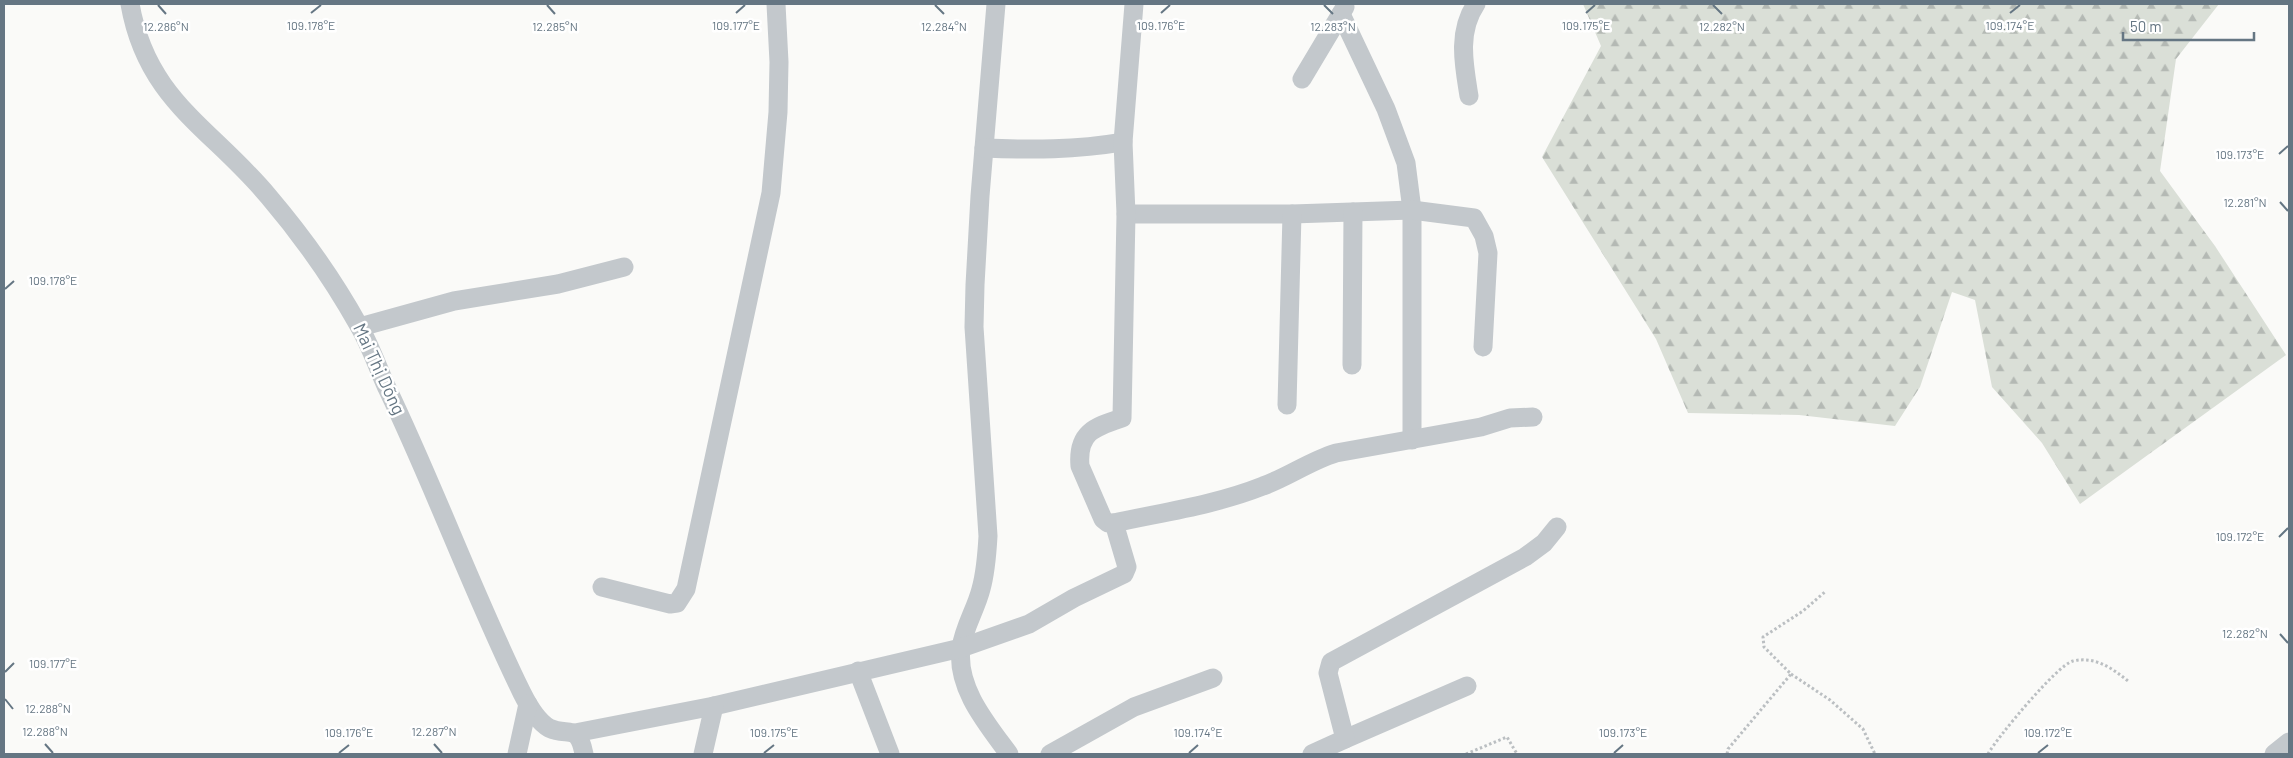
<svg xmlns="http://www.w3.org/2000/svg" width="2293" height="758" font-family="Barlow,sans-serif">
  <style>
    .forest { fill: url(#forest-firs) }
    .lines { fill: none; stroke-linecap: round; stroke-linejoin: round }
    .path { stroke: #bbbfc2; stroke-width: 3; stroke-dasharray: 2.5 2.5; stroke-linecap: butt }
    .minor { stroke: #c3c8cc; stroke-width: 19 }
    .ticks { fill: none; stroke: #657683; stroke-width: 2 }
    .labels { text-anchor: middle; stroke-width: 5; stroke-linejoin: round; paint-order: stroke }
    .street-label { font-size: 18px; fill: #657683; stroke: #fff }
    .ticks-label { font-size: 12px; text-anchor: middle; fill: #657683; stroke: #fff; stroke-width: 5; stroke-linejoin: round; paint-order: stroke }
  </style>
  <defs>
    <pattern id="forest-firs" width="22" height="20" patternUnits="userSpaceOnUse" patternTransform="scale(1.25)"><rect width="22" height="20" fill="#dadfd7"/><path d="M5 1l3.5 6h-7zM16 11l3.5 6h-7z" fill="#b4b9b4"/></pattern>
  </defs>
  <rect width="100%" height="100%" fill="#fafaf8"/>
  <polygon class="forest" points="1583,4 2219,4 2176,59 2160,171 2215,246 2286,355 2080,504 2042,443 1992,387 1975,300 1952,292 1920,387 1895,426 1799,415 1688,413 1656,339 1542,157 1601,46"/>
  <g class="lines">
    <g class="path">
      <polyline points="1791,674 1830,700 1863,729 1875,754"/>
      <polyline points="1466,754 1507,737 1517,754"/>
      <polyline points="1727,754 1728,749 1791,674 1764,647 1763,637 1803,611 1826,591"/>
      <path d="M1988,754C1996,739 2058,664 2073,661C2095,656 2112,668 2128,681"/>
    </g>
    <g class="minor">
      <path d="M130,4C147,101 212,128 269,197C303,237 334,281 359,326C370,345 378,368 387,388C435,488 473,593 522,693C528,705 537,721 549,728C569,737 578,723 584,754"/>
      <path d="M996,4L980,196L975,285L974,327L988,536C987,554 986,571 981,589C976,609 964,627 961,648C956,688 987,724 1009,754"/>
      <polyline points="1341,14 1386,109 1406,163 1412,210 1412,440"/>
      <polyline points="1302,79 1345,7"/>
      <path d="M1469,96C1464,65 1457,32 1476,4"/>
      <path d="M984,148C1032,150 1075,150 1123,142"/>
      <polyline points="1126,214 1292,214 1412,210 1474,218 1484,236 1488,253 1483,347"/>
      <polyline points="360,327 454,301 558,284 624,267"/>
      <polyline points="1352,365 1353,212"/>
      <polyline points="1287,405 1292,214"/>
      <path d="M1114,523H1108L1103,519L1080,466C1077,432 1095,427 1122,418L1126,214L1123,142L1134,4"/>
      <polyline points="602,587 670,604 677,603 686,589 771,193 778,112 779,62 776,4"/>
      <polyline points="858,671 890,754"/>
      <path d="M575,733L714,706L961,648L1029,624L1074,598L1124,574L1127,567L1114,523C1164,512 1215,505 1263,486C1288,477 1310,461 1336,453L1481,427L1510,418L1533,417"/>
      <polyline points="1345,739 1467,686"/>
      <polyline points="517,754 528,704"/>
      <polyline points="703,754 714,706"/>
      <polyline points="1050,754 1134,707 1213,678"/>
      <polyline points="1312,754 1345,739 1328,673 1331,662 1525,557 1544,543 1557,527"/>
      <polyline points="2274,754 2289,742"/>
    </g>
  </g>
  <path class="ticks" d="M158,5L166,14M547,5L555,14M935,5L944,14M1324,5L1333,14M1713,5L1722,14M311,13L321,5M736,13L745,5M1161,13L1170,5M1586,13L1595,5M2010,13L2020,5M2279,154L2288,146M2280,202L2288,211M5,289L14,281M2279,537L2288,528M2280,634L2288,643M5,672L14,663M5,699L13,709M45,744L53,753M434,744L442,753M339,753L349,745M764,753L774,745M1189,753L1198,745M1614,753L1623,745M2038,753L2048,745"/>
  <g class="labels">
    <g class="street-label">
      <text transform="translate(379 369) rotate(65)" y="6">Mai Thị Dõng</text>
    </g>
  </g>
  <g class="ticks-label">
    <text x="311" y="30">109.178°E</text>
    <text x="736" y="30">109.177°E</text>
    <text x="1161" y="30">109.176°E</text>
    <text x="1586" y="30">109.175°E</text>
    <text x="2010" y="30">109.174°E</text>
    <text x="555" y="31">12.285°N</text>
    <text x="166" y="31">12.286°N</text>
    <text x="944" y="31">12.284°N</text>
    <text x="1333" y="31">12.283°N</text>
    <text x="1722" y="31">12.282°N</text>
    <text x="2240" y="159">109.173°E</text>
    <text x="2245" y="207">12.281°N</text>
    <text x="53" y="285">109.178°E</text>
    <text x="2240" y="541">109.172°E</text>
    <text x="2245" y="638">12.282°N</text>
    <text x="53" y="668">109.177°E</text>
    <text x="48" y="713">12.288°N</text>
    <text x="45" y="736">12.288°N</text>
    <text x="434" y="736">12.287°N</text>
    <text x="349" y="737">109.176°E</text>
    <text x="774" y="737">109.175°E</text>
    <text x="1198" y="737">109.174°E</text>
    <text x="1623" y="737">109.173°E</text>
    <text x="2048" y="737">109.172°E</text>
  </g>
  <rect width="2293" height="758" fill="none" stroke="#657683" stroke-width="10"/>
  <path d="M2123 32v8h131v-8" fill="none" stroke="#657683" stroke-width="2.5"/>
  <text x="2130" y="32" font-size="15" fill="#657683" stroke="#ffffff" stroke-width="4" paint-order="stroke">50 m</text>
</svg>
